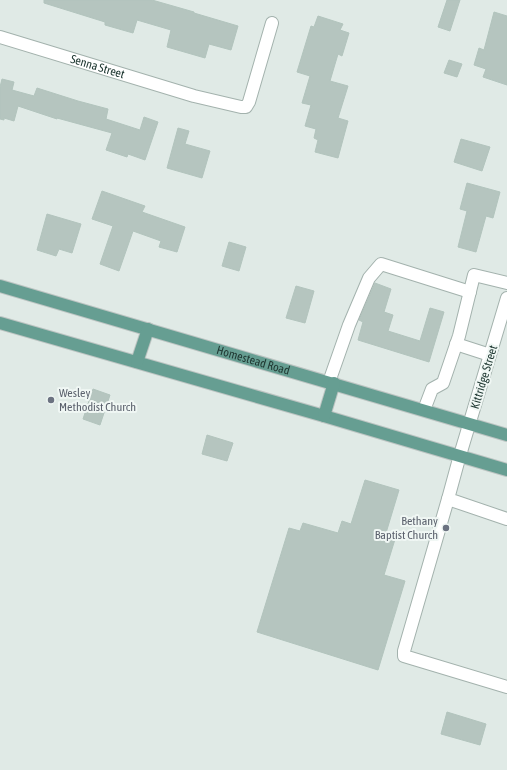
<svg xmlns="http://www.w3.org/2000/svg" width="507" height="770" font-family="'Asap Condensed',sans-serif">
  <style>
    .building { fill: #b5c5bf; stroke: #b2c4bd }
    .lines { fill: none; stroke-linecap: round; stroke-linejoin: round }
    .minor-casing { stroke: #a3b2ad; stroke-width: 14 }
    .major-casing { stroke: #bcc4c2; stroke-width: 14 }
    .minor { stroke: #fff; stroke-width: 12 }
    .major { stroke: #669e92; stroke-width: 12 }
    .worship-dot { fill: #6b7280; stroke: #f0f7f4; stroke-width: 1.5 }
    .labels { text-anchor: middle; stroke-width: 4; stroke-linejoin: round; paint-order: stroke }
    .street-label { font-size: 12px; fill: #213a34; stroke: #f0f7f4 }
    .worship-label { font-size: 12px; fill: #5b616d; stroke: #f0f7f4; text-anchor: start }
  </style>
  <rect width="100%" height="100%" fill="#e0eae6"/>
  <g class="building">
    <polygon points="44,0 152,0 194,12 194,13 238,26 231,50 209,44 205,58 167,47 171,30 137,20 133,33 105,25 105,22 44,3"/>
    <polygon points="447,0 460,0 450,31 438,27"/>
    <polygon points="494,12 507,16 507,85 483,77 486,69 474,65 479,48 484,50"/>
    <polygon points="318,16 343,24 340,30 349,33 342,56 338,54 330,81 348,86 338,118 348,121 338,158 315,152 318,140 314,138 316,129 305,126 311,105 302,103 310,76 297,72 311,26 314,27"/>
    <polygon points="449,60 462,64 457,77 444,73"/>
    <polygon points="2,79 14,82 12,90 34,96 37,88 78,101 108,109 106,119 140,130 144,117 158,122 145,160 128,154 127,157 106,150 112,133 57,118 57,119 18,106 14,121 4,118 4,120 0,119 0,87"/>
    <polygon points="178,128 189,131 185,144 210,151 202,178 167,168"/>
    <polygon points="461,139 490,147 482,171 454,162"/>
    <polygon points="467,183 500,192 493,218 486,216 476,252 458,247 467,211 460,209"/>
    <polygon points="102,191 145,206 142,212 185,227 177,252 159,247 161,241 133,231 119,271 100,264 113,226 92,219"/>
    <polygon points="47,214 81,224 72,253 59,249 56,256 37,250"/>
    <polygon points="229,242 246,247 239,271 222,266"/>
    <polygon points="375,283 391,289 384,312 393,315 388,331 420,341 430,308 444,312 429,362 358,340 363,322 359,320"/>
    <polygon points="296,286 314,291 305,323 286,318"/>
    <polygon points="93,389 110,395 100,425 83,419"/>
    <polygon points="207,435 233,443 227,461 202,454"/>
    <polygon points="365,480 399,490 386,533 396,536 384,575 405,581 378,670 257,632 289,528 300,531 303,523 338,533 342,521 351,524"/>
    <polygon points="447,712 486,724 480,745 441,734"/>
  </g>
  <g class="lines">
    <defs>
      <g id="minor">
        <path id="s1" d="M0,37L194,96L241,107H246L249,102L272,23"/>
        <polyline points="507,298 460,455 448,499 507,519"/>
        <polyline points="456,344 490,355"/>
        <polyline points="329,382 349,325 369,278 381,264 470,292"/>
        <polyline points="424,410 432,389 443,383 459,336 474,275 507,283"/>
        <polyline points="448,499 404,651 404,656 507,687"/>
      </g>
      <g id="major">
        <path id="s2" d="M0,286L507,435"/>
        <polyline points="0,323 324,416 507,470"/>
        <polyline points="137,362 148,329"/>
        <polyline points="324,416 334,383"/>
      </g>
    </defs>
    <use href="#minor" class="minor-casing"/>
    <use href="#major" class="major-casing"/>
    <use href="#minor" class="minor"/>
    <use href="#major" class="major"/>
  </g>
  <g class="worship-dot">
    <circle cx="51" cy="400" r="4"/>
    <circle cx="446" cy="528" r="4"/>
  </g>
  <g class="labels">
    <g class="street-label">
      <text dy="4" stroke="none"><textPath href="#s1" startOffset="102">Senna Street</textPath></text>
      <text dy="4" stroke="none"><textPath href="#s2" startOffset="264">Homestead Road</textPath></text>
      <text transform="translate(484 377) rotate(-73)" y="4">Kittridge Street</text>
    </g>
    <g class="worship-label">
      <text x="59" y="397">Wesley<tspan x="59" dy="14">Methodist Church</tspan></text>
      <text x="438" y="525" text-anchor="end">Bethany<tspan x="438" dy="14">Baptist Church</tspan></text>
    </g>
  </g>
</svg>
